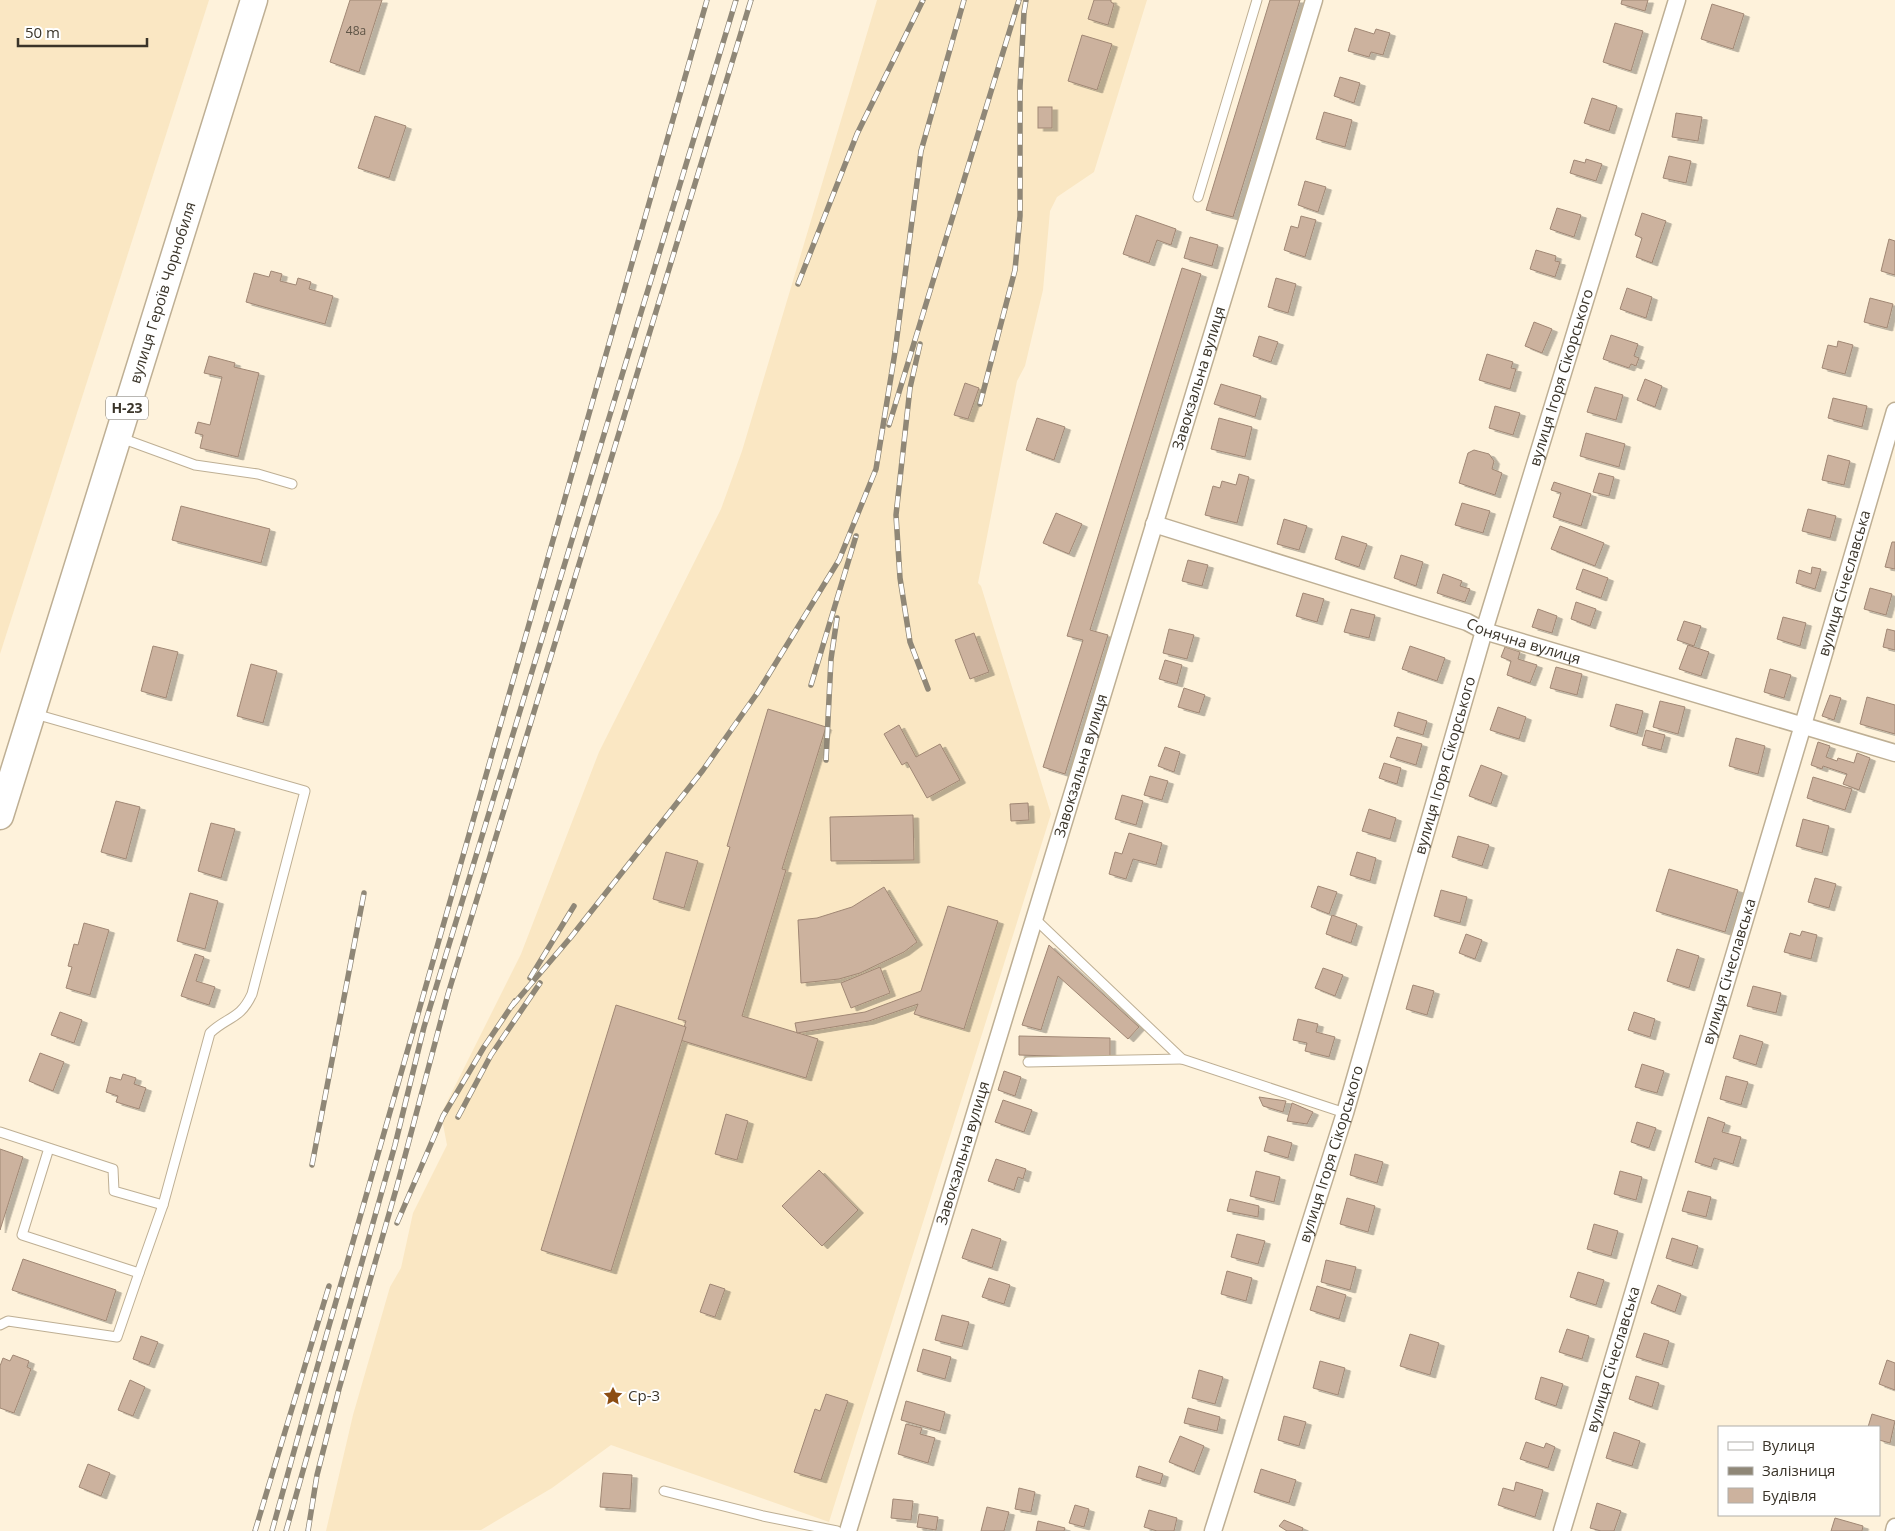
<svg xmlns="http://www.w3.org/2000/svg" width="1895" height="1531" font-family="'Open Sans',sans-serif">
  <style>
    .built { fill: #fae7c3 }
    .building { fill: #ccb29e; stroke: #a08774; filter: url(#shadow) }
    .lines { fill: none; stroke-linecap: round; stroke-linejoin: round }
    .service-casing { stroke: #beaf94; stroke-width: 11 }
    .minor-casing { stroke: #beaf94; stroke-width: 19 }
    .primary-casing { stroke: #beaf94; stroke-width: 29 }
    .service { stroke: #fff; stroke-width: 9 }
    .minor { stroke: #fff; stroke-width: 16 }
    .primary { stroke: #fff; stroke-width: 26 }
    .rail-casing { stroke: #8f8777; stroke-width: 5.5 }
    .rail { stroke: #fff; stroke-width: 4; stroke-dasharray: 11; stroke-linecap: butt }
    .labels { text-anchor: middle; stroke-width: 4; stroke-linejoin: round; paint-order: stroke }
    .number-label { font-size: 12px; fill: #5e5446 }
    .shield { fill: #fff; stroke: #757169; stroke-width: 1 }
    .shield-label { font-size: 14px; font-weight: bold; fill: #3a3429 }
    .street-label { font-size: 15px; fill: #3a3429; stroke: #fff }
    .poi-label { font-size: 15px; fill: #3a3429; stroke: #fff; text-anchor: start }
  </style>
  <defs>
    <filter id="shadow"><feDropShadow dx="5.5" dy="3" stdDeviation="0" flood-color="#0004"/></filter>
  </defs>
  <rect width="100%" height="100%" fill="#fef2db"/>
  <g class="built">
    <polygon points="0,0 209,0 0,654"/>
    <polygon points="877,0 1147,0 1094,172 1057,197 1050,211 1043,290 1025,366 1017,381 978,583 981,586 1051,814 829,1522 611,1445 552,1488 481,1530 326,1531 353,1415 390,1287 401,1268 413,1213 447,1145 441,1114 521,954 599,752 721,509 742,451"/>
  </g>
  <g class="building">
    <polygon points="350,0 382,0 359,72 330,62"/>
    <polygon points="1094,0 1111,0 1111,2 1114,4 1108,25 1088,19"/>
    <polygon points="1270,0 1300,0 1233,217 1206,210"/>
    <polygon points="1622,0 1648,0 1645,11 1621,4"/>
    <polygon points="1712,4 1744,14 1733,49 1701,39"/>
    <polygon points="1615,23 1643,31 1631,71 1603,62"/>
    <polygon points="1355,28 1374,34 1376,29 1390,33 1383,55 1371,52 1369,57 1348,51"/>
    <polygon points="1082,35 1112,44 1097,90 1068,81"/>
    <polygon points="1340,77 1360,83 1354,103 1334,96"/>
    <polygon points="1592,98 1617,106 1609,131 1584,123"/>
    <rect x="1038" y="107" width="14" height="21"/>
    <polygon points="1324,112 1352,120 1345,147 1316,139"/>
    <polygon points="1676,113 1702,117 1698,141 1672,137"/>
    <polygon points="375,116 406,126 389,178 358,168"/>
    <polygon points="1669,156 1691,161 1686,183 1663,178"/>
    <polygon points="1586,159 1602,164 1596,181 1570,173 1574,160 1585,163"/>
    <polygon points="1305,181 1326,187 1318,212 1298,205"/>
    <polygon points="1557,208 1581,215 1574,237 1550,229"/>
    <polygon points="1642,213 1666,221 1652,263 1636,257 1642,238 1635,235"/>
    <polygon points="1136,215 1176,229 1171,245 1157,240 1149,263 1123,254"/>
    <polygon points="1301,216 1316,220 1305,257 1284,250 1291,226 1298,228"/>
    <polygon points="1190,237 1218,245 1212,266 1184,258"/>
    <polygon points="1889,239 1895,241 1895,275 1881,271"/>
    <polygon points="1536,250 1556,256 1555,261 1560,262 1555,277 1530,269"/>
    <polygon points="1182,268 1201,274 1090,630 1108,635 1065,774 1043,767 1083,640 1067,636"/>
    <polygon points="271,271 282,274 280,281 296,285 298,278 311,282 309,289 333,296 325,324 246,302 254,273 269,277"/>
    <polygon points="1276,278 1296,284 1288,313 1268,307"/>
    <polygon points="1627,288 1652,297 1646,318 1620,309"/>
    <polygon points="1870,298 1893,304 1887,328 1864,322"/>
    <polygon points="1534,322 1552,329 1542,353 1525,346"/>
    <polygon points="1611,335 1638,344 1634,356 1639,358 1636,366 1631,364 1629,368 1603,359"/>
    <polygon points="1259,336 1278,342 1271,362 1253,356"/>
    <polygon points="1838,341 1853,345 1845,374 1822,368 1828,345 1837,347"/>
    <polygon points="1487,354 1513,362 1511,368 1516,369 1510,389 1479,380"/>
    <polygon points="209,356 235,363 234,367 259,373 238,457 200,448 203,435 195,433 198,422 210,425 222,377 204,373"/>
    <polygon points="1645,379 1662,386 1655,407 1637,400"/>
    <polygon points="965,383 979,388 968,419 954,415"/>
    <polygon points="1221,384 1261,396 1255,417 1214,404"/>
    <polygon points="1595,387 1623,395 1616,420 1587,412"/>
    <polygon points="1833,398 1867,406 1862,427 1828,418"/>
    <polygon points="1495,406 1520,413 1513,435 1489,428"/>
    <polygon points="1037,418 1065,427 1054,460 1026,450"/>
    <polygon points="1219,418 1252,427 1245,457 1211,449"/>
    <polygon points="1586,433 1625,444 1619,467 1580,456"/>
    <polygon points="1474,450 1489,454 1494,461 1492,469 1502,473 1495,495 1459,483 1468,453"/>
    <polygon points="1828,455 1850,461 1844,485 1822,480"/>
    <polygon points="1599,473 1614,477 1609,496 1593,492"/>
    <polygon points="1239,474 1249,477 1237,523 1205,515 1213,486 1220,488 1222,481 1236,485"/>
    <polygon points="1554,482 1591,494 1581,526 1553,517 1561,493 1551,490"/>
    <polygon points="1462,503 1490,511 1483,533 1455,525"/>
    <polygon points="181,506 270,529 261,563 172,540"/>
    <polygon points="1808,509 1836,516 1830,538 1802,531"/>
    <polygon points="1056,513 1082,524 1069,554 1043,543"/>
    <polygon points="1284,519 1307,526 1299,550 1277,544"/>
    <polygon points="1560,526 1604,543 1595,566 1551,549"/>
    <polygon points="1342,536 1367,544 1359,567 1335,559"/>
    <polygon points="1892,542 1895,542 1895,569 1885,567"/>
    <polygon points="1401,555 1423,562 1416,586 1394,578"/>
    <polygon points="1188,560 1208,565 1202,586 1182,581"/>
    <polygon points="1812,567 1821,569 1815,589 1796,583 1799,570 1811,574"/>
    <polygon points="1583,569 1608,578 1601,598 1576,589"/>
    <polygon points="1443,574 1462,581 1460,586 1470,589 1465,602 1437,593"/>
    <polygon points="1870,588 1892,594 1886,615 1864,609"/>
    <polygon points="1303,593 1324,599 1317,622 1296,616"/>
    <polygon points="1576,602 1596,609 1590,626 1571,619"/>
    <polygon points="1351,609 1375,615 1369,638 1344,632"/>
    <polygon points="1538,609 1557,616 1552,633 1532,627"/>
    <polygon points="1783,617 1806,623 1800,646 1777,639"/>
    <polygon points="1684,621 1701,626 1694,646 1677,640"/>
    <polygon points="1169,629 1194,635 1187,659 1163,653"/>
    <polygon points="1887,629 1895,631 1895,650 1883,647"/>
    <polygon points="974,633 989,672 970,679 955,640"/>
    <polygon points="1688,645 1709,652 1701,676 1679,669"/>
    <polygon points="153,646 178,652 166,698 141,691"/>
    <polygon points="1410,646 1445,658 1437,681 1402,669"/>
    <polygon points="1505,647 1520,652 1518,659 1537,665 1530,683 1507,675 1511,661 1501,657"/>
    <polygon points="1165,660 1182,665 1177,684 1159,679"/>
    <polygon points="251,664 277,671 263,723 237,716"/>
    <polygon points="1556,667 1582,674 1577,695 1550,688"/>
    <polygon points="1770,669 1791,675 1784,698 1764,692"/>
    <polygon points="1184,688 1205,695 1199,713 1178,707"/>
    <polygon points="1830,695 1841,698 1834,720 1822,716"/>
    <polygon points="1867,697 1895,705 1895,734 1860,724"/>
    <polygon points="1660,701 1685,707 1678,734 1653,727"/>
    <polygon points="1616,704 1643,711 1637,734 1610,726"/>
    <polygon points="1498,707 1526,717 1519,739 1490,730"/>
    <polygon points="768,709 826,727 782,869 786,870 742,1016 818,1039 806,1078 680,1040 686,1021 678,1019 730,847 727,846"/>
    <polygon points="1398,712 1427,721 1423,735 1394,726"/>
    <polygon points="899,725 916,757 940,744 960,780 927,798 907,762 902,765 884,734"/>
    <polygon points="1646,730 1665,735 1661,750 1642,745"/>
    <polygon points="1397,737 1422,744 1416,765 1390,757"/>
    <polygon points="1736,738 1765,746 1758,774 1729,766"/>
    <polygon points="1818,742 1830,746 1826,757 1837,761 1838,758 1854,763 1857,753 1870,758 1859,790 1843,784 1847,774 1823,766 1822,769 1811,765"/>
    <polygon points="1165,747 1180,752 1174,772 1158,766"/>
    <polygon points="1384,763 1401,768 1397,784 1379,778"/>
    <polygon points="1481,765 1502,773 1491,804 1469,796"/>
    <polygon points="1150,776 1168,781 1162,800 1144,795"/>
    <polygon points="1813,777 1852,789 1845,810 1807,798"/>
    <polygon points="1122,795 1143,801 1136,825 1115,819"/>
    <polygon points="116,801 140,807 126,859 101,852"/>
    <polygon points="1028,803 1029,820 1011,821 1010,804"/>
    <polygon points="1369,809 1396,818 1390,839 1362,831"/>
    <polygon points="913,815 914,860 831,861 830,817"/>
    <polygon points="1803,819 1829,826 1822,853 1796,846"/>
    <polygon points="211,823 235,829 221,878 198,871"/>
    <polygon points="1129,833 1162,843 1156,865 1133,859 1126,879 1109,874 1115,852 1122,854"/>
    <polygon points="1458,836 1489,845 1482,866 1452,857"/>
    <polygon points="666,852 698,861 684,908 653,899"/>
    <polygon points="1357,852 1376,858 1370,881 1350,875"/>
    <polygon points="1669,869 1738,890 1725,932 1656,911"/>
    <polygon points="1815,878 1836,884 1829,908 1808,902"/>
    <polygon points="1318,886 1337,892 1329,914 1311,907"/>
    <polygon points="884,887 917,942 904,952 860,973 839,979 801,983 798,920 817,918 852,907"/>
    <polygon points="1441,890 1467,897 1460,923 1434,916"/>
    <polygon points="190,893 218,901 205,949 177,941"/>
    <polygon points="948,906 998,921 964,1029 914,1014 918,1004 869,1021 797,1033 795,1023 865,1012 921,991"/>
    <polygon points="1332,915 1357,924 1351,943 1326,934"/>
    <polygon points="84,923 109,930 90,995 66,988 72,967 68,966 74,944 78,945"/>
    <polygon points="1802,931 1817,935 1811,959 1784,952 1790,933 1800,936"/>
    <polygon points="1466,934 1482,940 1475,959 1459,953"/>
    <polygon points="1049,945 1139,1027 1128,1039 1058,976 1041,1030 1022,1025"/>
    <polygon points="1677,949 1699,956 1689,988 1667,981"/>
    <polygon points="195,954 204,957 196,981 215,987 209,1005 181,996"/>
    <polygon points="880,967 890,993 851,1008 841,983"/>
    <polygon points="1323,968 1343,975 1335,996 1315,988"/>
    <polygon points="1413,985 1434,991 1427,1015 1406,1009"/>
    <polygon points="1753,986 1781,993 1776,1013 1747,1006"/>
    <polygon points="616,1005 686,1027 611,1271 541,1250"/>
    <polygon points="60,1012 82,1020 74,1043 51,1035"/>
    <polygon points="1634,1012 1655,1019 1650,1037 1628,1030"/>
    <polygon points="1298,1019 1318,1024 1316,1032 1335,1037 1329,1057 1305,1051 1307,1043 1293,1040"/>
    <polygon points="1740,1035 1763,1042 1756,1065 1733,1058"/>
    <polygon points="1019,1036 1110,1038 1110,1058 1019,1055"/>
    <polygon points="40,1053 64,1062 53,1091 29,1081"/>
    <polygon points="1642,1064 1664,1071 1657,1093 1635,1087"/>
    <polygon points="1004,1071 1021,1077 1015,1096 998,1090"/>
    <polygon points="123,1074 136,1078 134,1084 146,1088 139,1109 116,1102 118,1096 106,1092 110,1077 121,1080"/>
    <polygon points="1726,1076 1748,1082 1741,1105 1720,1099"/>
    <polygon points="1259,1097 1286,1101 1283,1112 1263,1106"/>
    <polygon points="1003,1100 1032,1110 1024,1132 995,1122"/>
    <polygon points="1292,1103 1313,1112 1307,1124 1287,1121"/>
    <polygon points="726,1114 748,1121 737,1160 715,1154"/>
    <polygon points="1708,1117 1725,1123 1722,1132 1741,1137 1733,1164 1714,1158 1711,1167 1695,1162"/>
    <polygon points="1637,1122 1656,1128 1649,1148 1631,1142"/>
    <polygon points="1268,1136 1292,1143 1288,1158 1264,1151"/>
    <polygon points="0,1149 23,1157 0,1230"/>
    <polygon points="1355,1154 1383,1162 1377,1183 1350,1175"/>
    <polygon points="996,1159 1026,1169 1023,1179 1018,1177 1014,1190 988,1181"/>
    <polygon points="819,1170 858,1210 822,1246 782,1206"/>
    <polygon points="1256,1171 1280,1177 1274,1202 1250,1196"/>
    <polygon points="1620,1171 1642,1177 1636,1200 1614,1194"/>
    <polygon points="1688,1191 1711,1197 1706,1217 1682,1211"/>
    <polygon points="1347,1198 1375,1206 1368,1232 1340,1224"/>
    <polygon points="1230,1199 1259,1206 1258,1217 1227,1211"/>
    <polygon points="1594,1224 1618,1231 1611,1256 1587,1249"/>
    <polygon points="972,1229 1001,1239 992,1268 962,1258"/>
    <polygon points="1237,1234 1265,1241 1258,1264 1231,1257"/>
    <polygon points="1672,1238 1698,1246 1692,1266 1666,1258"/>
    <polygon points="23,1259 116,1290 106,1321 12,1290"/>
    <polygon points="1326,1260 1356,1267 1350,1290 1321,1282"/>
    <polygon points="1227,1271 1252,1278 1246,1301 1221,1294"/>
    <polygon points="1578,1272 1604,1280 1596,1305 1570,1297"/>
    <polygon points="989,1278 1010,1285 1004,1304 982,1297"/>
    <polygon points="710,1284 725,1289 715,1317 700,1312"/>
    <polygon points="1658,1285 1681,1294 1675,1312 1651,1303"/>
    <polygon points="1317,1286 1346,1295 1339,1319 1310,1310"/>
    <polygon points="942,1315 969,1322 962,1347 935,1340"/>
    <polygon points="1567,1329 1589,1336 1582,1359 1559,1352"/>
    <polygon points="1644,1333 1669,1341 1662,1365 1636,1357"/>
    <polygon points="1410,1334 1439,1343 1430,1375 1400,1366"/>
    <polygon points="141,1336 158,1342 149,1365 133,1359"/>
    <polygon points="923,1349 951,1357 945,1379 917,1371"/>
    <polygon points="13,1355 29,1361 27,1367 31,1369 14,1413 0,1408 0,1366 3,1358 10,1361"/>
    <polygon points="1887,1360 1895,1363 1895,1390 1879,1384"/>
    <polygon points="1320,1361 1345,1368 1338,1395 1313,1388"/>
    <polygon points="1199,1370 1223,1377 1215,1404 1192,1398"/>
    <polygon points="1636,1376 1659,1383 1652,1407 1629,1399"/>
    <polygon points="1541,1377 1563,1384 1556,1406 1535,1399"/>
    <polygon points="130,1380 145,1387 133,1416 118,1410"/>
    <polygon points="826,1394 848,1401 821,1480 794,1472 815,1409 820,1411"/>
    <polygon points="906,1401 945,1412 940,1431 901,1420"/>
    <polygon points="1188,1408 1220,1417 1217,1431 1184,1423"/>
    <polygon points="1872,1414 1895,1421 1890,1443 1879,1440 1879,1427 1868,1427"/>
    <polygon points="1284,1416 1306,1422 1299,1446 1278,1440"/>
    <polygon points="906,1424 922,1428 920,1434 935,1438 928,1463 898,1454"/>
    <polygon points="1614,1432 1640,1441 1632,1466 1606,1458"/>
    <polygon points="1180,1436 1204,1446 1194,1472 1169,1462"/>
    <polygon points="1526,1442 1544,1448 1546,1443 1555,1447 1548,1468 1520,1459"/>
    <polygon points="88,1464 110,1473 101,1496 79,1487"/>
    <polygon points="1139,1466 1163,1474 1160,1484 1136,1477"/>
    <polygon points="1261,1469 1296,1480 1289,1503 1254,1492"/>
    <polygon points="603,1473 632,1475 630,1509 600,1507"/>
    <polygon points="1516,1482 1543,1490 1535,1517 1498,1505 1503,1488 1514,1491"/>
    <polygon points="1019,1488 1035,1492 1031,1512 1015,1509"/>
    <polygon points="893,1499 913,1501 911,1520 891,1518"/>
    <polygon points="1597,1503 1621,1511 1614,1531 1601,1531 1590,1528"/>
    <polygon points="1075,1505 1089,1509 1084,1527 1069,1523"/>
    <polygon points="987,1507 1009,1512 1004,1531 981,1531"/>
    <polygon points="1149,1510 1177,1518 1174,1531 1157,1531 1144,1527"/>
    <polygon points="919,1514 938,1517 936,1530 917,1527"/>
    <polygon points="1835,1518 1863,1526 1862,1531 1831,1531"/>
    <polygon points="1284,1520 1303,1528 1302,1531 1287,1531 1279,1526"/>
    <polygon points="1038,1521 1065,1528 1064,1531 1036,1531"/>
  </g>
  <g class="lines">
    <defs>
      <g id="service">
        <polyline points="1198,197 1257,0"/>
        <polyline points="121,438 195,465 258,474 292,484"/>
        <path d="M35,714L305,791L252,994C240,1020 228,1016 210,1033L163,1205"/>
        <polyline points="1034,918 1182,1059 1345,1113"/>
        <polyline points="1028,1062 1182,1059"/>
        <polyline points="0,1132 113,1169 114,1191 163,1205 139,1273 22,1235 49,1148"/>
        <polyline points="0,1325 8,1321 117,1337 139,1273"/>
        <polyline points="664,1491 763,1516 837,1531"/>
      </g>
      <g id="minor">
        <path id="s1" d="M1154,524L1467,622L1484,631L1895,753"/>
        <path id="s2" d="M848,1531L1314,0"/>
        <path id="s3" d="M1213,1531L1345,1113L1484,631L1677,0"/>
        <path id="s4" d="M1562,1531L1803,725L1895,411"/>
        <polyline points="1894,1531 1895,1527"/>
      </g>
      <g id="primary">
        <path id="s5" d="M0,816L254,0"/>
      </g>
    </defs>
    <use href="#service" class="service-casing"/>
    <use href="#minor" class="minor-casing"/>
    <use href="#primary" class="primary-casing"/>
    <use href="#service" class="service"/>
    <use href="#minor" class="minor"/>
    <use href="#primary" class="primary"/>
    <defs>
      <g id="rail">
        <polyline points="798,284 857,134 923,0"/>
        <polyline points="920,344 910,388 896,515 900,578 910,642 928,689"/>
        <polyline points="980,404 1015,270 1020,216 1020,87 1024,12 1026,0"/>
        <polyline points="889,425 1019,0"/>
        <polyline points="811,685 856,536"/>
        <polyline points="826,760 831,659 837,618"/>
        <polyline points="530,978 574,906"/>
        <polyline points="512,1006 571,937 703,770 758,692 839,560 876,469 895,352 921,151 964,0"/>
        <polyline points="458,1117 491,1055 540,983"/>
        <polyline points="312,1165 364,893"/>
        <polyline points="397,1223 443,1116 484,1047 515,1001"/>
        <polyline points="255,1531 329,1286"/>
        <polyline points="272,1531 317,1368 707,0"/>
        <polyline points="286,1531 395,1145 424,1027 736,0"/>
        <polyline points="308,1531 317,1475 339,1389 397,1186 448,994 751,0"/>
      </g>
    </defs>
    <use href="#rail" class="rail-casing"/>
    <use href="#rail" class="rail"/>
  </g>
  <defs>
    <symbol id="sight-bare" viewBox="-9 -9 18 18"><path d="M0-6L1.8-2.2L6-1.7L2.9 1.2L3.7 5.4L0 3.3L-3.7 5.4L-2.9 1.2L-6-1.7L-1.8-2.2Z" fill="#8c4d13" stroke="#fff" stroke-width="2.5" paint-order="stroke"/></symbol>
  </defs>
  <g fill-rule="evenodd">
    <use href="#sight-bare" x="599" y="1382" width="28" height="28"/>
  </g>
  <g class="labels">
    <g class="number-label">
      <text x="356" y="35">48а</text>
    </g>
    <rect class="shield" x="106" y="396.5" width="42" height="23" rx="4"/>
    <g class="shield-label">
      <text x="127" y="413">Н-23</text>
    </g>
    <g class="street-label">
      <text dy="5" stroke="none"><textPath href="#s5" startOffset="548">вулиця Героїв Чорнобиля</textPath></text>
      <text dy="5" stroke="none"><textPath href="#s2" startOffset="1205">Завокзальна вулиця</textPath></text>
      <text dy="5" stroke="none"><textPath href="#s3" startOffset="1205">вулиця Ігоря Сікорського</textPath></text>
      <text dy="5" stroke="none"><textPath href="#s4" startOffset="989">вулиця Січеславська</textPath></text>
      <text dy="5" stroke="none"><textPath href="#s1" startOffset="388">Сонячна вулиця</textPath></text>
      <text dy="5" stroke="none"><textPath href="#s2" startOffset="800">Завокзальна вулиця</textPath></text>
      <text dy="5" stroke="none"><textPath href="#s3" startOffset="800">вулиця Ігоря Сікорського</textPath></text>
      <text dy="5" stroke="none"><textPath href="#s4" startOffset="584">вулиця Січеславська</textPath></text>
      <text dy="5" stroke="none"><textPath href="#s2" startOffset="395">Завокзальна вулиця</textPath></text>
      <text dy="5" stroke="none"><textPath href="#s3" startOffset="395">вулиця Ігоря Сікорського</textPath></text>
      <text dy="5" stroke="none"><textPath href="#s4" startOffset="179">вулиця Січеславська</textPath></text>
    </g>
    <g class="poi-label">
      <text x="628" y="1401">Ср-3</text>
    </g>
  </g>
  <rect x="1718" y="1426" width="162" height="90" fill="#ffffff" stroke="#b0aea9"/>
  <rect x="1728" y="1442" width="25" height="8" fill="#ffffff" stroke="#b0aea9"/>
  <text x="1762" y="1451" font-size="15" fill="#3a3429">Вулиця</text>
  <rect x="1728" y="1467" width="25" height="8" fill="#8f8777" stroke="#b0aea9"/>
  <text x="1762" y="1476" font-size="15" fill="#3a3429">Залізниця</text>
  <rect x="1728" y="1488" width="25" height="15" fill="#ccb29e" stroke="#b0aea9"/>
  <text x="1762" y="1501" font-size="15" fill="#3a3429">Будівля</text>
  <path d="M18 38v8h129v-8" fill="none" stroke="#3a3429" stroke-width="2.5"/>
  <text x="25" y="38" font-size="15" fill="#3a3429" stroke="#ffffff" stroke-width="4" paint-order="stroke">50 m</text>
</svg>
